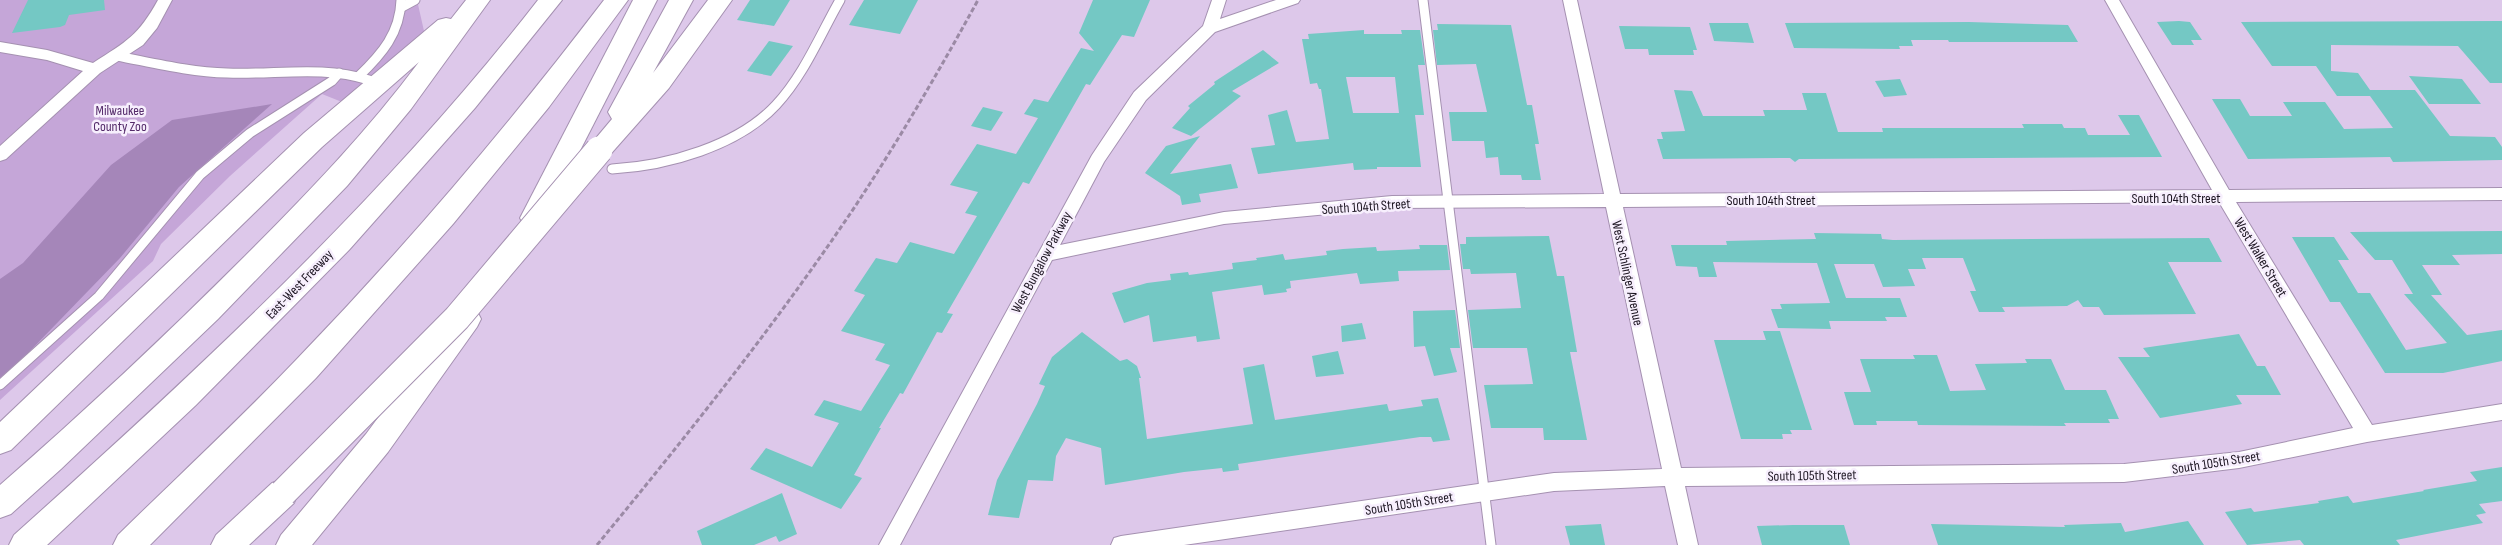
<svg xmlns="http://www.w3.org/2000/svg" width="2502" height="545" font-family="'Sofia Sans Condensed',sans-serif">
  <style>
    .green { fill: #c5a6d8 }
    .forest { fill: #a586b9 }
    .building { fill: #74c8c4; fill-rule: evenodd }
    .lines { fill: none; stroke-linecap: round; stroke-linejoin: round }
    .lane-casing { stroke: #a591b1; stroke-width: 11 }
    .street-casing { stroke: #a591b1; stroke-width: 2 }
    .highway-casing { stroke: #a591b1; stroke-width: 2 }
    .path { stroke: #9b8aa5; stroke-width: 3; stroke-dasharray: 5 2.5; stroke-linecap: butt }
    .lane { stroke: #fff; stroke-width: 9 }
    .street { fill: #fff; fill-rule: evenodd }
    .highway { fill: #fff; fill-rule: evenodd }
    .highway-bridge-casing { stroke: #a591b1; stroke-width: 29; stroke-linecap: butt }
    .highway-bridge { stroke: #fff; stroke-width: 27 }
    .labels { text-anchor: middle; stroke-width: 5; stroke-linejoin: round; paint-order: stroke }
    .park-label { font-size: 14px; fill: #542b6a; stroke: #f7effd }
    .street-label { font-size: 14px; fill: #1b1420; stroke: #f7effd }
  </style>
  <rect width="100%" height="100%" fill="#ddc8ea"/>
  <polygon class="green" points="0,0 417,0 424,31 342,102 322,94 230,176 161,244 153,261 0,400"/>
  <polygon class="forest" points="272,104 179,187 120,258 29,352 0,378 0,279 23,263 111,165 172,120"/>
  <g class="building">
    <polygon points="28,0 104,0 105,10 69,15 65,25 60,27 12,33"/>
    <polygon points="750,0 790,0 774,26 737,20"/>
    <polygon points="864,0 918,0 900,34 849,25"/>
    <polygon points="1093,0 1150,0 1134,37 1122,35 1090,85 1086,84 1029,184 1023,182 947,313 953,314 942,333 937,332 903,394 900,393 879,428 881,428 854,475 862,478 841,509 750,469 766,448 812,467 839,423 814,415 824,400 861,411 890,365 875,360 885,344 841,331 865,295 854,291 876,258 897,263 910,242 954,254 977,216 965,213 978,192 950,185 977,144 1016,154 1038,118 1024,114 1034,99 1048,102 1081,48 1094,51 1079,33"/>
    <polygon points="2179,21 2190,22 2202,40 2191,40 2194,45 2172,45 2157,22"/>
    <polygon points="2502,21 2502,83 2490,83 2458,46 2331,45 2331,71 2358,73 2370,90 2415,90 2450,136 2495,137 2502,147 2502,160 2393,162 2390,157 2248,159 2212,99 2240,99 2250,116 2292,116 2283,102 2325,102 2344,129 2393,128 2370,96 2337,96 2316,66 2272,66 2241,22"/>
    <polygon points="1969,22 2068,25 2078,42 1949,42 1948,40 1911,40 1913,46 1899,46 1900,49 1794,48 1785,23"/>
    <polygon points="1709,23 1748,23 1754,43 1714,41"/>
    <polygon points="1437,24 1511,25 1527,105 1532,105 1539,144 1535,144 1541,180 1522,180 1521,175 1500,175 1498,157 1486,158 1484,141 1452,141 1449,112 1487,112 1476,64 1437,65 1433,30 1438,30"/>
    <polygon points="1619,26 1690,27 1697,50 1693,50 1694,55 1649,55 1648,49 1625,49"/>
    <path d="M1364,30V34H1402L1401,30H1420L1425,65H1418L1424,115H1415L1421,167H1377V169L1354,170L1353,163L1258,174L1251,148L1275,145L1268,115L1287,110L1296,142L1329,139L1321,89H1319L1317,83L1310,84L1302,39H1309L1308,34ZM1346,77H1395L1399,113H1353Z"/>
    <polygon points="769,41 793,46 771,76 747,71"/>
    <polygon points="1263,50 1279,63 1232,91 1241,96 1191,136 1172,128 1190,108 1188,106 1215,84 1214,82"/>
    <polygon points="2409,76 2462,79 2481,104 2429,104"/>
    <polygon points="1900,79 1907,95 1884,97 1875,81"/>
    <polygon points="1674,90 1692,91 1703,116 1765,116 1763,110 1807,110 1802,93 1826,93 1838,132 1883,132 1882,128 2024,128 2022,124 2062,124 2064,128 2085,128 2088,135 2130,135 2118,115 2139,115 2162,157 1799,159 1795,162 1790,158 1663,159 1657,139 1663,139 1661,132 1685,131"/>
    <polygon points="983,107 1003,112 991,131 971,126"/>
    <polygon points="1200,136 1170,174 1231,164 1238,188 1199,194 1201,202 1182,205 1180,196 1145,173 1166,146"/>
    <polygon points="2502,231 2502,254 2452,255 2460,265 2422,265 2442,295 2431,295 2467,335 2502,330 2502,361 2443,373 2385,373 2340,302 2330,302 2292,237 2334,237 2349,260 2338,260 2358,293 2370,293 2406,350 2447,343 2404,294 2413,294 2392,260 2375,260 2350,232"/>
    <polygon points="1814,233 1881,234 1882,239 1893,240 2209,238 2222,262 2168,262 2196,314 2104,315 2099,307 2083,307 2078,300 2067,306 2002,307 2005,312 1979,312 1970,291 1976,291 1963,258 1922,258 1926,269 1908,269 1915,286 1883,287 1874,264 1834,264 1846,298 1900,298 1907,317 1885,317 1887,321 1829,321 1831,329 1778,328 1771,309 1782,309 1780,304 1830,303 1817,263 1713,262 1717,277 1699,277 1697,267 1676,266 1671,245 1727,245 1726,241 1816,239"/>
    <polygon points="1549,236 1557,276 1564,276 1577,352 1570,352 1587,440 1544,440 1543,428 1491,428 1484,385 1533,384 1527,348 1473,348 1468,310 1521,308 1516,273 1471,274 1470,269 1463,269 1460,244 1466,244 1466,237"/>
    <polygon points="1419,245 1447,245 1450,270 1398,271 1399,281 1360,284 1357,273 1290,281 1291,288 1286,289 1287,292 1264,295 1262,285 1212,292 1220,339 1197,342 1196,336 1153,342 1149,315 1124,323 1112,293 1147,283 1171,280 1170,274 1188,272 1189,275 1233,269 1232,263 1257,260 1256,258 1283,254 1285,260 1327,255 1326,251 1343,249 1376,247 1377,251 1420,249"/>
    <polygon points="1455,310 1460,348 1450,348 1457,372 1434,376 1425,346 1414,347 1413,311"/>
    <polygon points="1362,323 1366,339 1342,342 1341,326"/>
    <polygon points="1763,331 1780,331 1812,430 1790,430 1792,434 1782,434 1783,439 1741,439 1714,340 1766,340"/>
    <polygon points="1082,332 1120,361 1127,359 1137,366 1141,378 1139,378 1147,439 1253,424 1243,368 1264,364 1275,420 1387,404 1389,411 1423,406 1421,400 1438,398 1450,440 1433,442 1431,437 1420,437 1238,464 1239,470 1223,472 1222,468 1184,472 1105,485 1101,448 1066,438 1056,456 1053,481 1028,480 1019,518 988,515 997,480 1037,404 1045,386 1039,384 1052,357"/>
    <polygon points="2239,334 2257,366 2265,366 2281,395 2236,395 2242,404 2160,418 2118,357 2150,357 2143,348"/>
    <polygon points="1338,351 1344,374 1316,377 1312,356"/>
    <polygon points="1913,355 1937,355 1950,391 1986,390 1975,364 2027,363 2025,359 2051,359 2065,390 2106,390 2119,419 2108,419 2110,423 2064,423 2066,426 1918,425 1917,421 1876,421 1877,425 1854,425 1844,392 1871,392 1860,359 1915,359"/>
    <polygon points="2502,467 2502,501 2479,504 2486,513 2476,515 2483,523 2396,540 2400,545 2304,545 2300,540 2247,545 2225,512 2251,508 2254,512 2319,503 2318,501 2348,496 2353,503 2424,491 2423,490 2477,481 2470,472"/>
    <polygon points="782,493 797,534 779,542 776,536 754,545 702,545 697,531"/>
    <polygon points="2188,521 2204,545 1938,545 1931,524 2065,527 2064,525 2121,523 2125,532"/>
    <polygon points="1601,524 1605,545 1570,545 1565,526"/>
    <polygon points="1793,525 1844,525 1850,545 1762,545 1757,526"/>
  </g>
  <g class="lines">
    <defs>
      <g id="lane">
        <polyline points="1423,0 1491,545"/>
        <polyline points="402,7 415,0"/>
        <path d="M117,56C154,63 190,72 227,73C276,75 322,65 369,80"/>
        <path d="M359,76C382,54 400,33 401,0"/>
        <path d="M612,169C667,166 738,146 776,105C804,75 820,35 840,0"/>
        <polyline points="0,385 99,296 200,175 250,133 332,81 339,73"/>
      </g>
      <g id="street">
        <path d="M158,0H172L157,28L143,45L100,73L6,159L0,161V146L83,71L47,60L0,52V42L47,50L93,63C127,41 138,36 158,0Z"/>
        <path d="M1212,0H1226L1220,19L1276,0H1300L1298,3L1215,32L1146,100L1104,162L1060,245L1224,212L1392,196L1604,194L1563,0H1577L1620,194L2212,190L2105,0H2119L2229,190L2502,188V200L2236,202L2372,425L2502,404V420L2367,442L2239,468L2124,482L1685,486L1698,545H1678L1665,486L1554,491L1184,545H1111L1114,538L1121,536L1554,473L1662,469L1606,207L1392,208L1224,224L1052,260L900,545H879L1092,155L1134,92L1203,26ZM2219,202L2353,428L2239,452L2124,464L1681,468L1623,207Z"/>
      </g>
      <g id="highway">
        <path d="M466,0H490L411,109L347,186L218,319L61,469L11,514L0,518V485C84,412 166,335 244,257C306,195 366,133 419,62L322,147L11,450L0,454V422L304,133L438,20L446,18L451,19Z"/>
        <path d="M538,0H562L475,108L349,250L196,405L47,545H9L14,535C199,369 385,197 538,0Z"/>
        <path d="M604,0H628L549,107L453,224L316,378L150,545H113L118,535C177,477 239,420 296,360C406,246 508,126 604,0Z"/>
        <polygon points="633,0 657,0 542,225 533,228 524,225 520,218"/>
        <polygon points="669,0 693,0 653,73 708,0 732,0 669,88 608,157 599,159 590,157 586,150 612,119 608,112"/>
        <polygon points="467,308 477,311 481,319 477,327 388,452 312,545 276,545 281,535 366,434 457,311"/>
        <polygon points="283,479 294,483 298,493 294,503 249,545 211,545 216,535 272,483"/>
      </g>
    </defs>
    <use href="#lane" class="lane-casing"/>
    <use href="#street" class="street-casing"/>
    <use href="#highway" class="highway-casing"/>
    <path class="path" d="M597,545C685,438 772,329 850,214C896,145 938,73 978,0"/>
    <use href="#lane" class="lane"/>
    <use href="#street" class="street"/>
    <use href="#highway" class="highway"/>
    <defs>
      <polyline id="highway-bridge" points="283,493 457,318 599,150"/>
    </defs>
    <use href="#highway-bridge" class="highway-bridge-casing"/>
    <use href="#highway-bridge" class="highway-bridge"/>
  </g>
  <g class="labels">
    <g class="park-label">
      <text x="120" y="115">Milwaukee<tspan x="120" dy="16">County Zoo</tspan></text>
    </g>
    <g class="street-label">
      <text x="2176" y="203">South 104th Street</text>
      <text x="1771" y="205">South 104th Street</text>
      <text transform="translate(1366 206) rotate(-4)" y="5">South 104th Street</text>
      <text transform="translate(2261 257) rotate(59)" y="5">West Walker Street</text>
      <text transform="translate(1041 262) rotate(-62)" y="5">West Bungalow Parkway</text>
      <text transform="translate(1628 273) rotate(78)" y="5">West Schlinger Avenue</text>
      <text transform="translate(299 284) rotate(-46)" y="5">East-West Freeway</text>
      <text transform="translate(2216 462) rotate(-9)" y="5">South 105th Street</text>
      <text transform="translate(1812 475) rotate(-1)" y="5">South 105th Street</text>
      <text transform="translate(1409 503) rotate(-9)" y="5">South 105th Street</text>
    </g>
  </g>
</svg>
